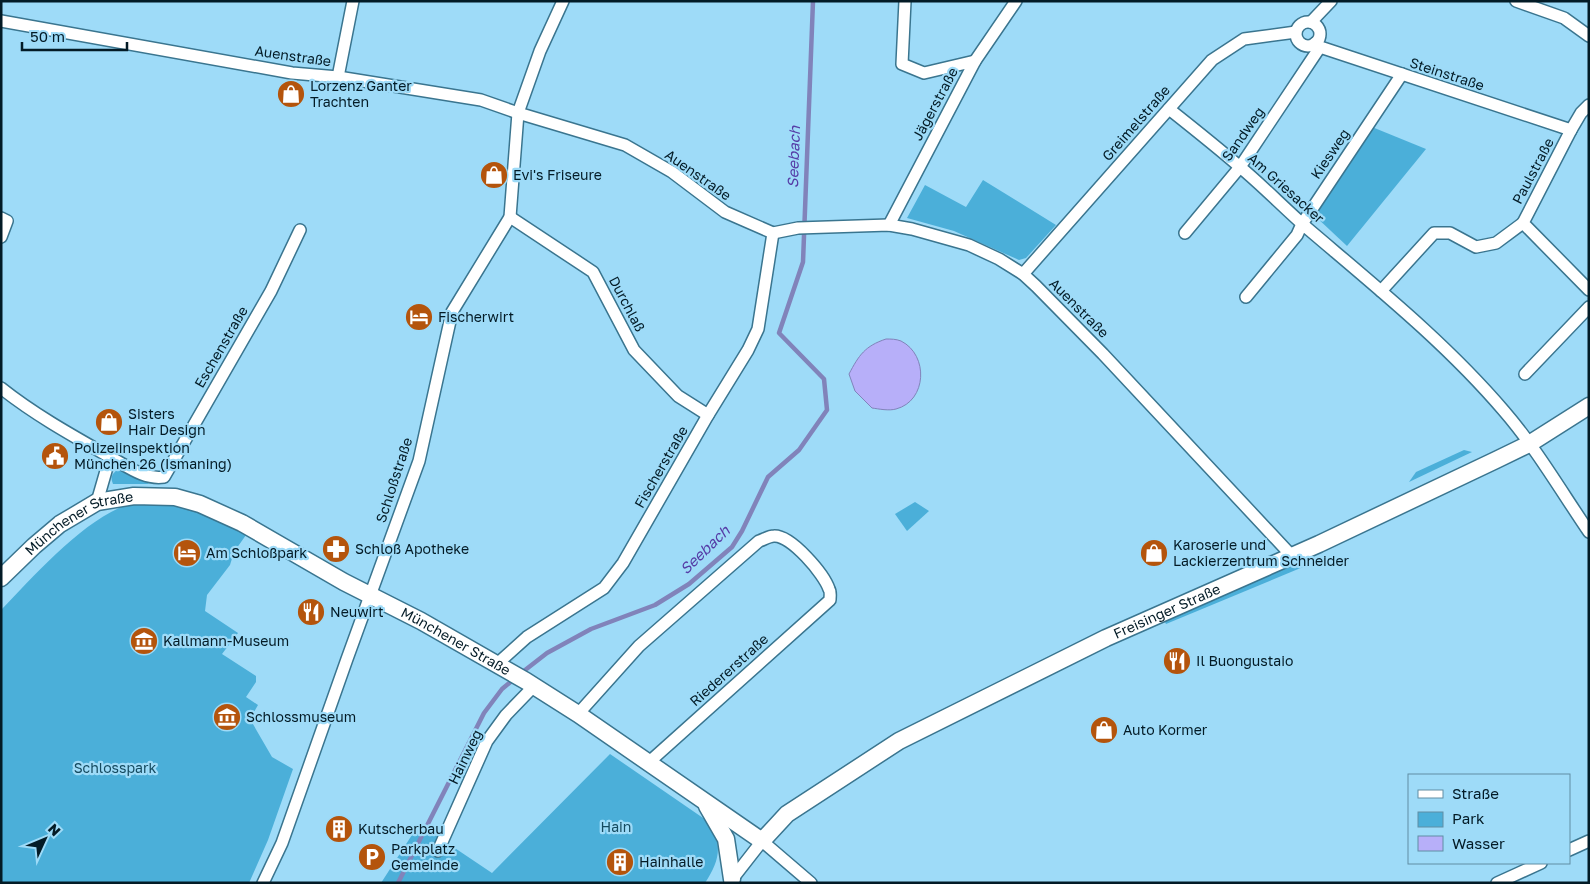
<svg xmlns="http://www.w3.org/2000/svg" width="1590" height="884" font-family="'Golos Text',sans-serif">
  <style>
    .green { fill: #4bafd9 }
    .water { fill: #b7aff9; stroke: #8183ba }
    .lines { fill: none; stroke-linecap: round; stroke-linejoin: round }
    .stream { stroke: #8183ba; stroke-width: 4.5 }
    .street-casing { stroke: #3a758f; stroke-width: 14 }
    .secondary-casing { stroke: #3a758f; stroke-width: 19 }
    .street { stroke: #fff; stroke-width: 11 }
    .secondary { stroke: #fff; stroke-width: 16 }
    .labels { text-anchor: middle; stroke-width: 4.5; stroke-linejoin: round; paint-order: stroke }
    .street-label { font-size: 14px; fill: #031b26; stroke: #9edbf8 }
    .poi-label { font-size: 14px; fill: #031b26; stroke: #9edbf8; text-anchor: start }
    .park-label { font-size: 14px; fill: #154a5f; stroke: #9edbf8 }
    .water-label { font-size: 15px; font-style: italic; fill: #563da7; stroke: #9edbf8 }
  </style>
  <rect width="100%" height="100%" fill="#9edbf8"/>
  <g class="green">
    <polygon points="1372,127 1426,149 1347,246 1315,216"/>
    <polygon points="983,180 1056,225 1026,258 1019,260 954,231 907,218 925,185 966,207"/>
    <polygon points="1464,450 1472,452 1409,482 1416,472"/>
    <path d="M117,470H125L149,484H113C110,477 112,474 117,470Z"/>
    <polygon points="915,502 929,511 907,531 895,514"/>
    <path d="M141,503L174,506L207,515L246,535L234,552L230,565L207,595L205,611L238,633L222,654L256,676V682L246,697L258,705L250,719L272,757L293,769L268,840L249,883H1V610C33,577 77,527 119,508C125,505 134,504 141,503Z"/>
    <polygon points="1307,558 1315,562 1166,624 1165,622 1167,618"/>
    <path d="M610,754L706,820C724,843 720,860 705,883H381L419,824L492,873Z"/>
  </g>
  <path class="water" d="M886,339C891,339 896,339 901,341C929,355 927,401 896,409C889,411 879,409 872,408L855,391L849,374C859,355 865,346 886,339Z"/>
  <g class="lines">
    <g class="stream">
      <polyline points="520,674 547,653 591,629 655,605 689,584 732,547 742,531 768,477 799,450 827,410 824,379 779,333 803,262 813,1"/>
      <polyline points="398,883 484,713 502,689 514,679"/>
    </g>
    <defs>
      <g id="street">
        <polyline points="905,1 902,64 924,73 975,61"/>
        <polyline points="1516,1 1564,18 1589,36"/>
        <polyline points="1,21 292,73 338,77 481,100 518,113 625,145 672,172 725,212 773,233 798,228 889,225 912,229 969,245 999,259 1023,274 1036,286 1103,354 1291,555"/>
        <polyline points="1311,22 1331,1"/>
        <circle cx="1308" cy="34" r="12"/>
        <polyline points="1315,43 1320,47 1571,130"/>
        <polyline points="338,77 353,1"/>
        <polyline points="1589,105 1581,113 1571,130 1523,223 1589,290"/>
        <path d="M1169,109C1193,128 1217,147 1240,167C1263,186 1284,208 1307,228C1375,286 1446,343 1504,411C1536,448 1561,491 1589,532"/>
        <polyline points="510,217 593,272 634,350 678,396 708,415"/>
        <polyline points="1,218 7,221 1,237"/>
        <polyline points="889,225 975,61 1016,1"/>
        <polyline points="1185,233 1240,167 1320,47"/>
        <polyline points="1023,274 1212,60 1244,39 1296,32"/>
        <polyline points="1381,291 1434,233 1450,233 1476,247 1496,243 1523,223"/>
        <polyline points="1246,297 1297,235 1302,224 1402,74"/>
        <polyline points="1525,374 1589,307"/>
        <path d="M1,388C35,415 73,436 110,457L97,502"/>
        <path d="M110,457C127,466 144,480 164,477L271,291L300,230"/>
        <polyline points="497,664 527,637 604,588 623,563 708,415 748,350 758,329 773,233"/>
        <path d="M578,714L639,646L759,541C763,540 769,536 774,536C791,535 824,574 829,589C831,592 830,596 830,600L648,763"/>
        <polyline points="1569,850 1589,841"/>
        <polyline points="438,851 487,741 506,715 534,686"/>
        <polyline points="730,882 762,841 811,883"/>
        <polyline points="263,883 282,843 347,659 419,461 452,312 510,217 518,113 540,51 563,1"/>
        <polyline points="1497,883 1541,863"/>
      </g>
      <g id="secondary">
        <path id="s1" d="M1,578L34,546L60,524L97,502L134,496L175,497L200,504L242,523L344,582L421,621L526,681L578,714L762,841L787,814L899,741L1106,638L1319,544L1496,460L1529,444L1589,406"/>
        <polyline points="707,806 726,839 732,879"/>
      </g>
    </defs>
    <use href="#street" class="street-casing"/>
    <use href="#secondary" class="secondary-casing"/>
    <use href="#street" class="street"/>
    <use href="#secondary" class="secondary"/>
  </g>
  <defs>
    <symbol id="shop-disc" viewBox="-11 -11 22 22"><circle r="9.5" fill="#b4540c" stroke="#9edbf8"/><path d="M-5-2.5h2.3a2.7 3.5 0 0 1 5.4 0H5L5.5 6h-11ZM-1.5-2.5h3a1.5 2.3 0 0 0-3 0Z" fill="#fff"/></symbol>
    <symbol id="hotel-disc" viewBox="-11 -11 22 22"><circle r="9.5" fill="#b4540c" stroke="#9edbf8"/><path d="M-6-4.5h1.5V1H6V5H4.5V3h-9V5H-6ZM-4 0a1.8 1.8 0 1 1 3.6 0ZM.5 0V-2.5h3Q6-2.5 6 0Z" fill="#fff"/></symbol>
    <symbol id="civic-disc" viewBox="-11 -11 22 22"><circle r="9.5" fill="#b4540c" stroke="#9edbf8"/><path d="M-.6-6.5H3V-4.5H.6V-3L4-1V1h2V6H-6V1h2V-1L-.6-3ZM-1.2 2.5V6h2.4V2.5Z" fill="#fff"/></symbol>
    <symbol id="pharmacy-disc" viewBox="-11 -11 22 22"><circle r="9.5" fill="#b4540c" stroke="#9edbf8"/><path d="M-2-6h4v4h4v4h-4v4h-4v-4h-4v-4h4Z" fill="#fff"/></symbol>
    <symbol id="restaurant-disc" viewBox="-11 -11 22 22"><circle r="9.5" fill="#b4540c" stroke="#9edbf8"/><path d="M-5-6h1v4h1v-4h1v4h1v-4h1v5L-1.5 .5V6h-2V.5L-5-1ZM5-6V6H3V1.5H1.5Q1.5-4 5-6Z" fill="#fff"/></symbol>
    <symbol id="museum-disc" viewBox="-11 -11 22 22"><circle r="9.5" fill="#b4540c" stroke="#9edbf8"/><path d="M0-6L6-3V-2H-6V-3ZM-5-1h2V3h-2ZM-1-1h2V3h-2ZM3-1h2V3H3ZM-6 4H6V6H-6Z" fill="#fff"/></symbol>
    <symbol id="building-disc" viewBox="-11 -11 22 22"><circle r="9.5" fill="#b4540c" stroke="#9edbf8"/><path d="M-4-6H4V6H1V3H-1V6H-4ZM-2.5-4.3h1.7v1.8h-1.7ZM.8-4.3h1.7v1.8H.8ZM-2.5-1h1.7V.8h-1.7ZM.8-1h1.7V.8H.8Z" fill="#fff"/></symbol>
    <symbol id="parking-disc" viewBox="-11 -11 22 22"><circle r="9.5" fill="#b4540c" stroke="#9edbf8"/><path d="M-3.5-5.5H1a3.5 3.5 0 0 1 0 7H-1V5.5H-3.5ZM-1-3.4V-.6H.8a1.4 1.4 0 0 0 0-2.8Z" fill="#fff"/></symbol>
  </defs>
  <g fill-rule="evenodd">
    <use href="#shop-disc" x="275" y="78" width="32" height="32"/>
    <use href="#shop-disc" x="478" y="159" width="32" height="32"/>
    <use href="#hotel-disc" x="403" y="301" width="32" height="32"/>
    <use href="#shop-disc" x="93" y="406" width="32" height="32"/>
    <use href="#civic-disc" x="39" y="440" width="32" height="32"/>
    <use href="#pharmacy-disc" x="320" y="533" width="32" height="32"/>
    <use href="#hotel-disc" x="171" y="537" width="32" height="32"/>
    <use href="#shop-disc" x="1138" y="537" width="32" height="32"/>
    <use href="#restaurant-disc" x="295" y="596" width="32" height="32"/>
    <use href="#museum-disc" x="128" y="625" width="32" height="32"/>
    <use href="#restaurant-disc" x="1161" y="645" width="32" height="32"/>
    <use href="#museum-disc" x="211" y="701" width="32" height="32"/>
    <use href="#shop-disc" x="1088" y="714" width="32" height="32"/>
    <use href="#building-disc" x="323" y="813" width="32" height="32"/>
    <use href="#parking-disc" x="356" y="841" width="32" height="32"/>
    <use href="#building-disc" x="604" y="846" width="32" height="32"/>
  </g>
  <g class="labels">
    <g class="street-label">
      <text transform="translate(293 56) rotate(8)" y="5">Auenstraße</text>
      <text transform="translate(1447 74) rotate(18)" y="5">Steinstraße</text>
      <text transform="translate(935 104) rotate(-62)" y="5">Jägerstraße</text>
      <text transform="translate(1136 123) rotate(-49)" y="5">Greimelstraße</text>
      <text transform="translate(1243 134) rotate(-55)" y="5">Sandweg</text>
      <text transform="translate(1330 154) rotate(-56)" y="5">Kiesweg</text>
      <text transform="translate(1533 171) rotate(-62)" y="5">Paulstraße</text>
      <text transform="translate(698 175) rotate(35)" y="5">Auenstraße</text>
      <text transform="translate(1286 188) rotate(42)" y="5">Am Griesacker</text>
      <text transform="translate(627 304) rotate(62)" y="5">Durchlaß</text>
      <text transform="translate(1079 308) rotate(45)" y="5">Auenstraße</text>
      <text transform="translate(221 347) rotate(-60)" y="5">Eschenstraße</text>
      <text transform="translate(661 467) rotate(-60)" y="5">Fischerstraße</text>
      <text transform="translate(394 480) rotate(-72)" y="5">Schloßstraße</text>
      <text dy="5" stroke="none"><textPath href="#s1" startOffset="98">Münchener Straße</textPath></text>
      <text dy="5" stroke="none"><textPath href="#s1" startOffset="1352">Freisinger Straße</textPath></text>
      <text dy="5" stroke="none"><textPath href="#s1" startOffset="518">Münchener Straße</textPath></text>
      <text transform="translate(729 670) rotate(-42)" y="5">Riedererstraße</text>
      <text transform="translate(465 757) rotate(-64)" y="5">Hainweg</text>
    </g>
    <g class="poi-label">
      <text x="310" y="91">Lorzenz Ganter<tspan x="310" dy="16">Trachten</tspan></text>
      <text x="513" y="180">Evi's Friseure</text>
      <text x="438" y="322">Fischerwirt</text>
      <text x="128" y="419">Sisters<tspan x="128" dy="16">Hair Design</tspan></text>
      <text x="74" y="453">Polizeiinspektion<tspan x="74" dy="16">München 26 (Ismaning)</tspan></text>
      <text x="1173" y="550">Karoserie und<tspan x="1173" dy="16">Lackierzentrum Schneider</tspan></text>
      <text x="355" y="554">Schloß Apotheke</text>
      <text x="206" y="558">Am Schloßpark</text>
      <text x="330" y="617">Neuwirt</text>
      <text x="163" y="646">Kallmann-Museum</text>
      <text x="1196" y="666">Il Buongustaio</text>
      <text x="246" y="722">Schlossmuseum</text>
      <text x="1123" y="735">Auto Kormer</text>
      <text x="358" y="834">Kutscherbau</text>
      <text x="391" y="854">Parkplatz<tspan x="391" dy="16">Gemeinde</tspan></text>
      <text x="639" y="867">Hainhalle</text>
    </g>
    <g class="park-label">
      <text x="115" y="773">Schlosspark</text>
      <text x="616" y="832">Hain</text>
    </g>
    <g class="water-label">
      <text transform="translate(794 157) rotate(-88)" y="5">Seebach</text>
      <text transform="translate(705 550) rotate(-44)" y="5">Seebach</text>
    </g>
  </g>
  <rect width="1590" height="884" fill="none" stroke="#031b26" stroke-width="5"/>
  <rect x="1408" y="774" width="162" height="90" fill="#9edbf8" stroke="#608ea4"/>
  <rect x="1418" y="790" width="25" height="8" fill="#ffffff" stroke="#608ea4"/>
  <text x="1452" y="799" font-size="15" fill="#031b26">Straße</text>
  <rect x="1418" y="812" width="25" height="15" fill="#4bafd9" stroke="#608ea4"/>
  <text x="1452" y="824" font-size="15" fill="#031b26">Park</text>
  <rect x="1418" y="836" width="25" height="15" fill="#b7aff9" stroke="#608ea4"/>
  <text x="1452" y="849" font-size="15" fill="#031b26">Wasser</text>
  <g transform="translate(45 839) rotate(46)" stroke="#9edbf8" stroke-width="4" paint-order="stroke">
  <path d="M0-4L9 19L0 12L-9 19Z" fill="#031b26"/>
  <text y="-8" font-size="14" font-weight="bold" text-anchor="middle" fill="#031b26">N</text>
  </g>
  <path d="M22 42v8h105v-8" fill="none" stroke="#031b26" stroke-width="2.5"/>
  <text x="30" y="42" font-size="15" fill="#031b26" stroke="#9edbf8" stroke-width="4" paint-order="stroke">50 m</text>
</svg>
